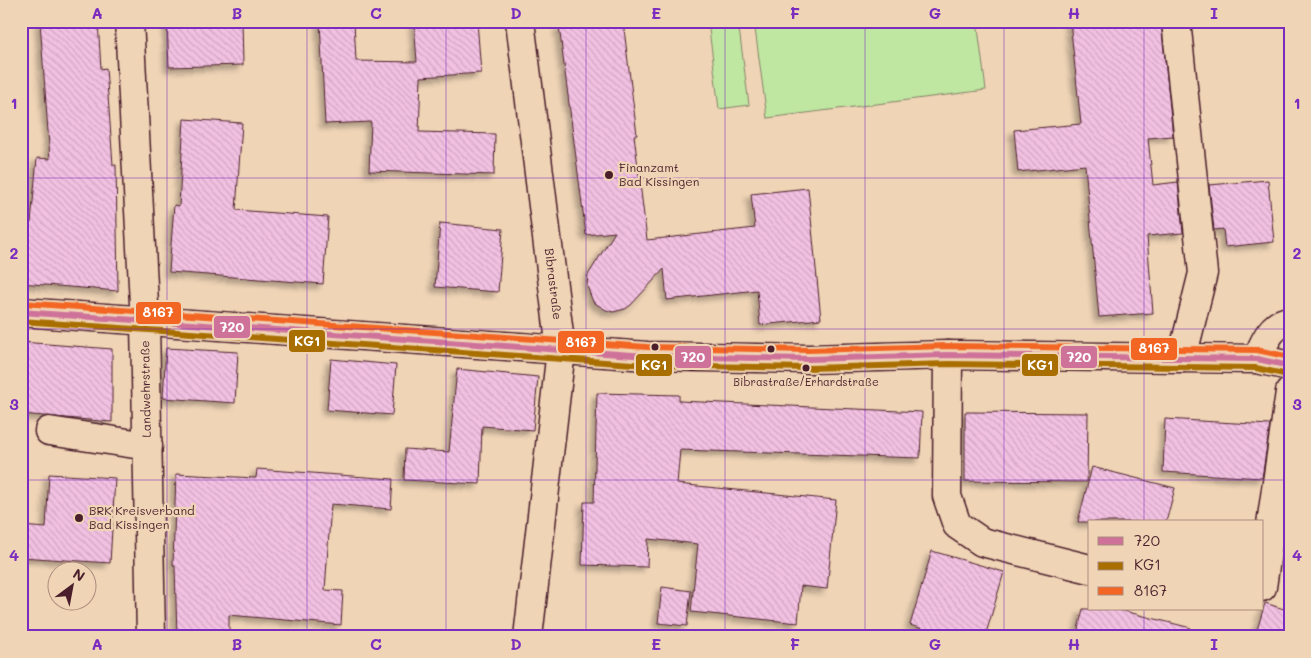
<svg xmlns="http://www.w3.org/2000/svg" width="1311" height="658" font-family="Mali,sans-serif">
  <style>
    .green { fill: #bfe7a2; stroke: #848366 }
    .building { fill: url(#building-back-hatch); stroke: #4a1f2b; filter: url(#shadow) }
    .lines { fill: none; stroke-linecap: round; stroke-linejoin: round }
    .minor-casing { stroke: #4a1f2b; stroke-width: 31 }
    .minor { stroke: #efd4b6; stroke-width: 28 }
    .bus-1-casing { stroke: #efd4b6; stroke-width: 10 }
    .bus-2-casing { stroke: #efd4b6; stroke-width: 10 }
    .bus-3-casing { stroke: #efd4b6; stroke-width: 10 }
    .bus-1 { stroke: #cf729a; stroke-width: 6 }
    .bus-2 { stroke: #a86e00; stroke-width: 6 }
    .bus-3 { stroke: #f26522; stroke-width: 6 }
    .grid { fill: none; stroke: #7b2cbf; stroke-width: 1; stroke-opacity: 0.55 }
    .poi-dot { fill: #4a1f2b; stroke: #efd4b6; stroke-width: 2 }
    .labels { text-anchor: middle; stroke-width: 4.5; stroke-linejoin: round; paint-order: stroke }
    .bus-label { font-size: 11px; fill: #4a1f2b; stroke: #efd4b6 }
    .poi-label { font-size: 12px; fill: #4a1f2b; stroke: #efd4b6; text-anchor: start }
    .street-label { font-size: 12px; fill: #4a1f2b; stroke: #efd4b6 }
    .line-badge { stroke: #efd4b6; stroke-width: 2 }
    .badge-label { font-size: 14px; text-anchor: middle; font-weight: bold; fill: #fff }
    .neatline { fill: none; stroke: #7b2cbf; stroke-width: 2 }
    .grid-label { font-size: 16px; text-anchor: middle; font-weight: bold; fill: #7b2cbf }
  </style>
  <defs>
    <pattern id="building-back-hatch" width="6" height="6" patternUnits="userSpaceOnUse" patternTransform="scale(1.25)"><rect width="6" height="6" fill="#f2c1e2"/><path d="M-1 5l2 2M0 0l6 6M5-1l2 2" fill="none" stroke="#d1a5c2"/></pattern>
    <filter id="shadow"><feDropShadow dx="-4.5" dy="4.5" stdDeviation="2.5" flood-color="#0004"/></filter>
  </defs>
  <rect width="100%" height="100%" fill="#efd4b6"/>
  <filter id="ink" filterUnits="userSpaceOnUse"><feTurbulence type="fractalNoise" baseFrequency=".02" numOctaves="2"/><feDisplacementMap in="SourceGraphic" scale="10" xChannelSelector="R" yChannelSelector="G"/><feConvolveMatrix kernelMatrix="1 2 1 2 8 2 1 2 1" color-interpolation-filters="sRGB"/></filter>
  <g filter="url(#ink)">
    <g class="green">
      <polygon points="708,21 738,21 749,105 719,109"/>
      <polygon points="754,21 977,21 986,90 767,118"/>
    </g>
    <g class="building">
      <polygon points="40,21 98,21 101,69 106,68 113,165 116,165 118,291 21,283 21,221 31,223 37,158 50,159"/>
      <polygon points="167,21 242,21 243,65 169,67"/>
      <polygon points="320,21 354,21 356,61 417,62 414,21 477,21 481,73 421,77 419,132 495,134 494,175 369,171 371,122 325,124"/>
      <polygon points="599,21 623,21 637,135 634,135 647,240 755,228 751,194 808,188 821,319 760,325 757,290 667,300 664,269 631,305 625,309 613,312 606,310 593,302 587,286 588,275 615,232 586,235 559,26"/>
      <polygon points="1070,21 1161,21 1173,136 1148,138 1153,185 1178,182 1183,233 1147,236 1153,313 1099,317 1085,165 1018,172 1014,130 1081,124"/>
      <polygon points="184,119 242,123 236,210 328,217 323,284 169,272 174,205 179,206"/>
      <polygon points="1268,180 1274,242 1225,247 1223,229 1214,230 1209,185"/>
      <polygon points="440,223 503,229 498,292 435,287"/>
      <polygon points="21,342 112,349 112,422 21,414"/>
      <polygon points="166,348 238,352 235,403 163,398"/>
      <polygon points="331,359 396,365 392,415 327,410"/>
      <polygon points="457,369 538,377 533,430 482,426 480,484 404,480 405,449 449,452"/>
      <polygon points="597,393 679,395 679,401 922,412 920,458 680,450 677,484 836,500 827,589 801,586 798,623 691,612 698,544 648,539 647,567 582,565 584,502 594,502"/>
      <polygon points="965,412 1088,413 1087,482 965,481"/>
      <polygon points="1165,419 1270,425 1262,478 1163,472"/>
      <polygon points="1092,467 1175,488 1166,522 1078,522"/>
      <polygon points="257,469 393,479 391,509 331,504 325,590 343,591 341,625 229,615 229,637 177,637 175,566 173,565 176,474 256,478"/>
      <polygon points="49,474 115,478 110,563 21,557 21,526 46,528"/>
      <polygon points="932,551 1004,572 985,637 949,637 910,625"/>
      <polygon points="662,587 691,591 687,626 658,623"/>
      <polygon points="1265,603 1290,611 1290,637 1255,637"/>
      <polygon points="1083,609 1116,609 1191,628 1190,637 1076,637"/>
    </g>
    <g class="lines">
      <defs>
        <g id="minor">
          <polyline points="129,21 145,323 151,637"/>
          <polyline points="520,21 561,350 528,637"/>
          <polyline points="1176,21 1203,273 1182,358"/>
          <polyline points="21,312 647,356 809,359 948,355 1257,359 1290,366"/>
          <polyline points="948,355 947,496 957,525 982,542 1090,569"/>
          <path d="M1257,359C1264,343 1271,323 1290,321"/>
          <polyline points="49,431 148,446"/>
          <polyline points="1262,587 1290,392"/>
        </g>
      </defs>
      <use href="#minor" class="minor-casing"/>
      <use href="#minor" class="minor"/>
      <defs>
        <polyline id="bus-1" points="21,312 647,356 809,359 948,355 1257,359 1290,366"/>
        <polyline id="bus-2" points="21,321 647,365 809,368 948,364 1256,368 1288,375"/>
        <polyline id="bus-3" points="22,303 647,347 809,350 948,346 1257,350 1290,357"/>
      </defs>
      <use href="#bus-1" class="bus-1-casing"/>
      <use href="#bus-2" class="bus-2-casing"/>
      <use href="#bus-3" class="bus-3-casing"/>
      <use href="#bus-1" class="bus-1"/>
      <use href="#bus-2" class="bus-2"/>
      <use href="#bus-3" class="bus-3"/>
    </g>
  </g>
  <path class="grid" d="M167,21V637M307,21V637M446,21V637M586,21V637M725,21V637M865,21V637M1004,21V637M1144,21V522M21,178H1290M21,329H1290M21,480H1290M1144,609V637"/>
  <g class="poi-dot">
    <circle cx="609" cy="175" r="5"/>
    <circle cx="655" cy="347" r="4.5"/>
    <circle cx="771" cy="349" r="4.5"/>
    <circle cx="806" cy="368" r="4.5"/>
    <circle cx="79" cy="518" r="5"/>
  </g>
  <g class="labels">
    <g class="bus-label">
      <text x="806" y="386">Bibrastraße/Erhardstraße</text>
    </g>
    <g class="poi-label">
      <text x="619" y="172">Finanzamt<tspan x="619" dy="14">Bad Kissingen</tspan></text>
      <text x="89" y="515">BRK Kreisverband<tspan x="89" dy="14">Bad Kissingen</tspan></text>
    </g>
    <g class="street-label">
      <text transform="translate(553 284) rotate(83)" y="4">Bibrastraße</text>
      <text transform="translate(146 389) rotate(-91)" y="4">Landwehrstraße</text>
    </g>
  </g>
  <g class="line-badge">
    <rect x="135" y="301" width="47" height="24" rx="5" fill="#f26522"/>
    <rect x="213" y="315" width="38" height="24" rx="5" fill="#cf729a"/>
    <rect x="288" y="329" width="38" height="24" rx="5" fill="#a86e00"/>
    <rect x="557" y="330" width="48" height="24" rx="5" fill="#f26522"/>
    <rect x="1130" y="337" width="48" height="24" rx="5" fill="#f26522"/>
    <rect x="1060" y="345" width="38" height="24" rx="5" fill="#cf729a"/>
    <rect x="674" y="345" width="38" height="24" rx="5" fill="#cf729a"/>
    <rect x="635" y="353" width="38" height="24" rx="5" fill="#a86e00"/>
    <rect x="1021" y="353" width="38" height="24" rx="5" fill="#a86e00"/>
  </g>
  <g class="badge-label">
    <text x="158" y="317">8167</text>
    <text x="232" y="332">720</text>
    <text x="307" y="346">KG1</text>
    <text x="581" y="347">8167</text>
    <text x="1154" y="353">8167</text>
    <text x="1079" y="362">720</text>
    <text x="693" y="362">720</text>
    <text x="654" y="370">KG1</text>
    <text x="1040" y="370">KG1</text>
  </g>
  <rect width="1311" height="658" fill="none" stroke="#efd4b6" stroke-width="55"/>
  <rect x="1088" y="520" width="175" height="90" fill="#efd4b6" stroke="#ad8c7e"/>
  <rect x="1098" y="537" width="25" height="8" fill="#cf729a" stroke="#ad8c7e"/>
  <text x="1134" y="546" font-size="15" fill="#4a1f2b">720</text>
  <rect x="1098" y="562" width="25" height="8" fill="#a86e00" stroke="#ad8c7e"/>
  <text x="1134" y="570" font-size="15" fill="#4a1f2b">KG1</text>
  <rect x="1098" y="587" width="25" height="8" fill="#f26522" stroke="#ad8c7e"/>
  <text x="1134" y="596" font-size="15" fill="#4a1f2b">8167</text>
  <g transform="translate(72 586) rotate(32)"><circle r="24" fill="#efd4b6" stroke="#ad8c7e"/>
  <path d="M0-4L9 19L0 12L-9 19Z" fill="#4a1f2b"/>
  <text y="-8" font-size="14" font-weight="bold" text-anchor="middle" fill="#4a1f2b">N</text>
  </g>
  <rect x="28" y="28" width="1256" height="602" class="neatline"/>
  <g class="grid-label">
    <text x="97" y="19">A</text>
    <text x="237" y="19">B</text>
    <text x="376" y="19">C</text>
    <text x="516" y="19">D</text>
    <text x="656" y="19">E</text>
    <text x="795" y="19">F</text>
    <text x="935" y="19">G</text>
    <text x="1074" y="19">H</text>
    <text x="1214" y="19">I</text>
    <text x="14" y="109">1</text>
    <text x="1297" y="109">1</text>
    <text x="14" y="259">2</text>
    <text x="1297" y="259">2</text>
    <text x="14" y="410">3</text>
    <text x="1297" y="410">3</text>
    <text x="14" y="561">4</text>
    <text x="1297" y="561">4</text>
    <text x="97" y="650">A</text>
    <text x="237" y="650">B</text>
    <text x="376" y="650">C</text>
    <text x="516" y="650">D</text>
    <text x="656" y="650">E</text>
    <text x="795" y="650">F</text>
    <text x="935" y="650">G</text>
    <text x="1074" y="650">H</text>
    <text x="1214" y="650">I</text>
  </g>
</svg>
